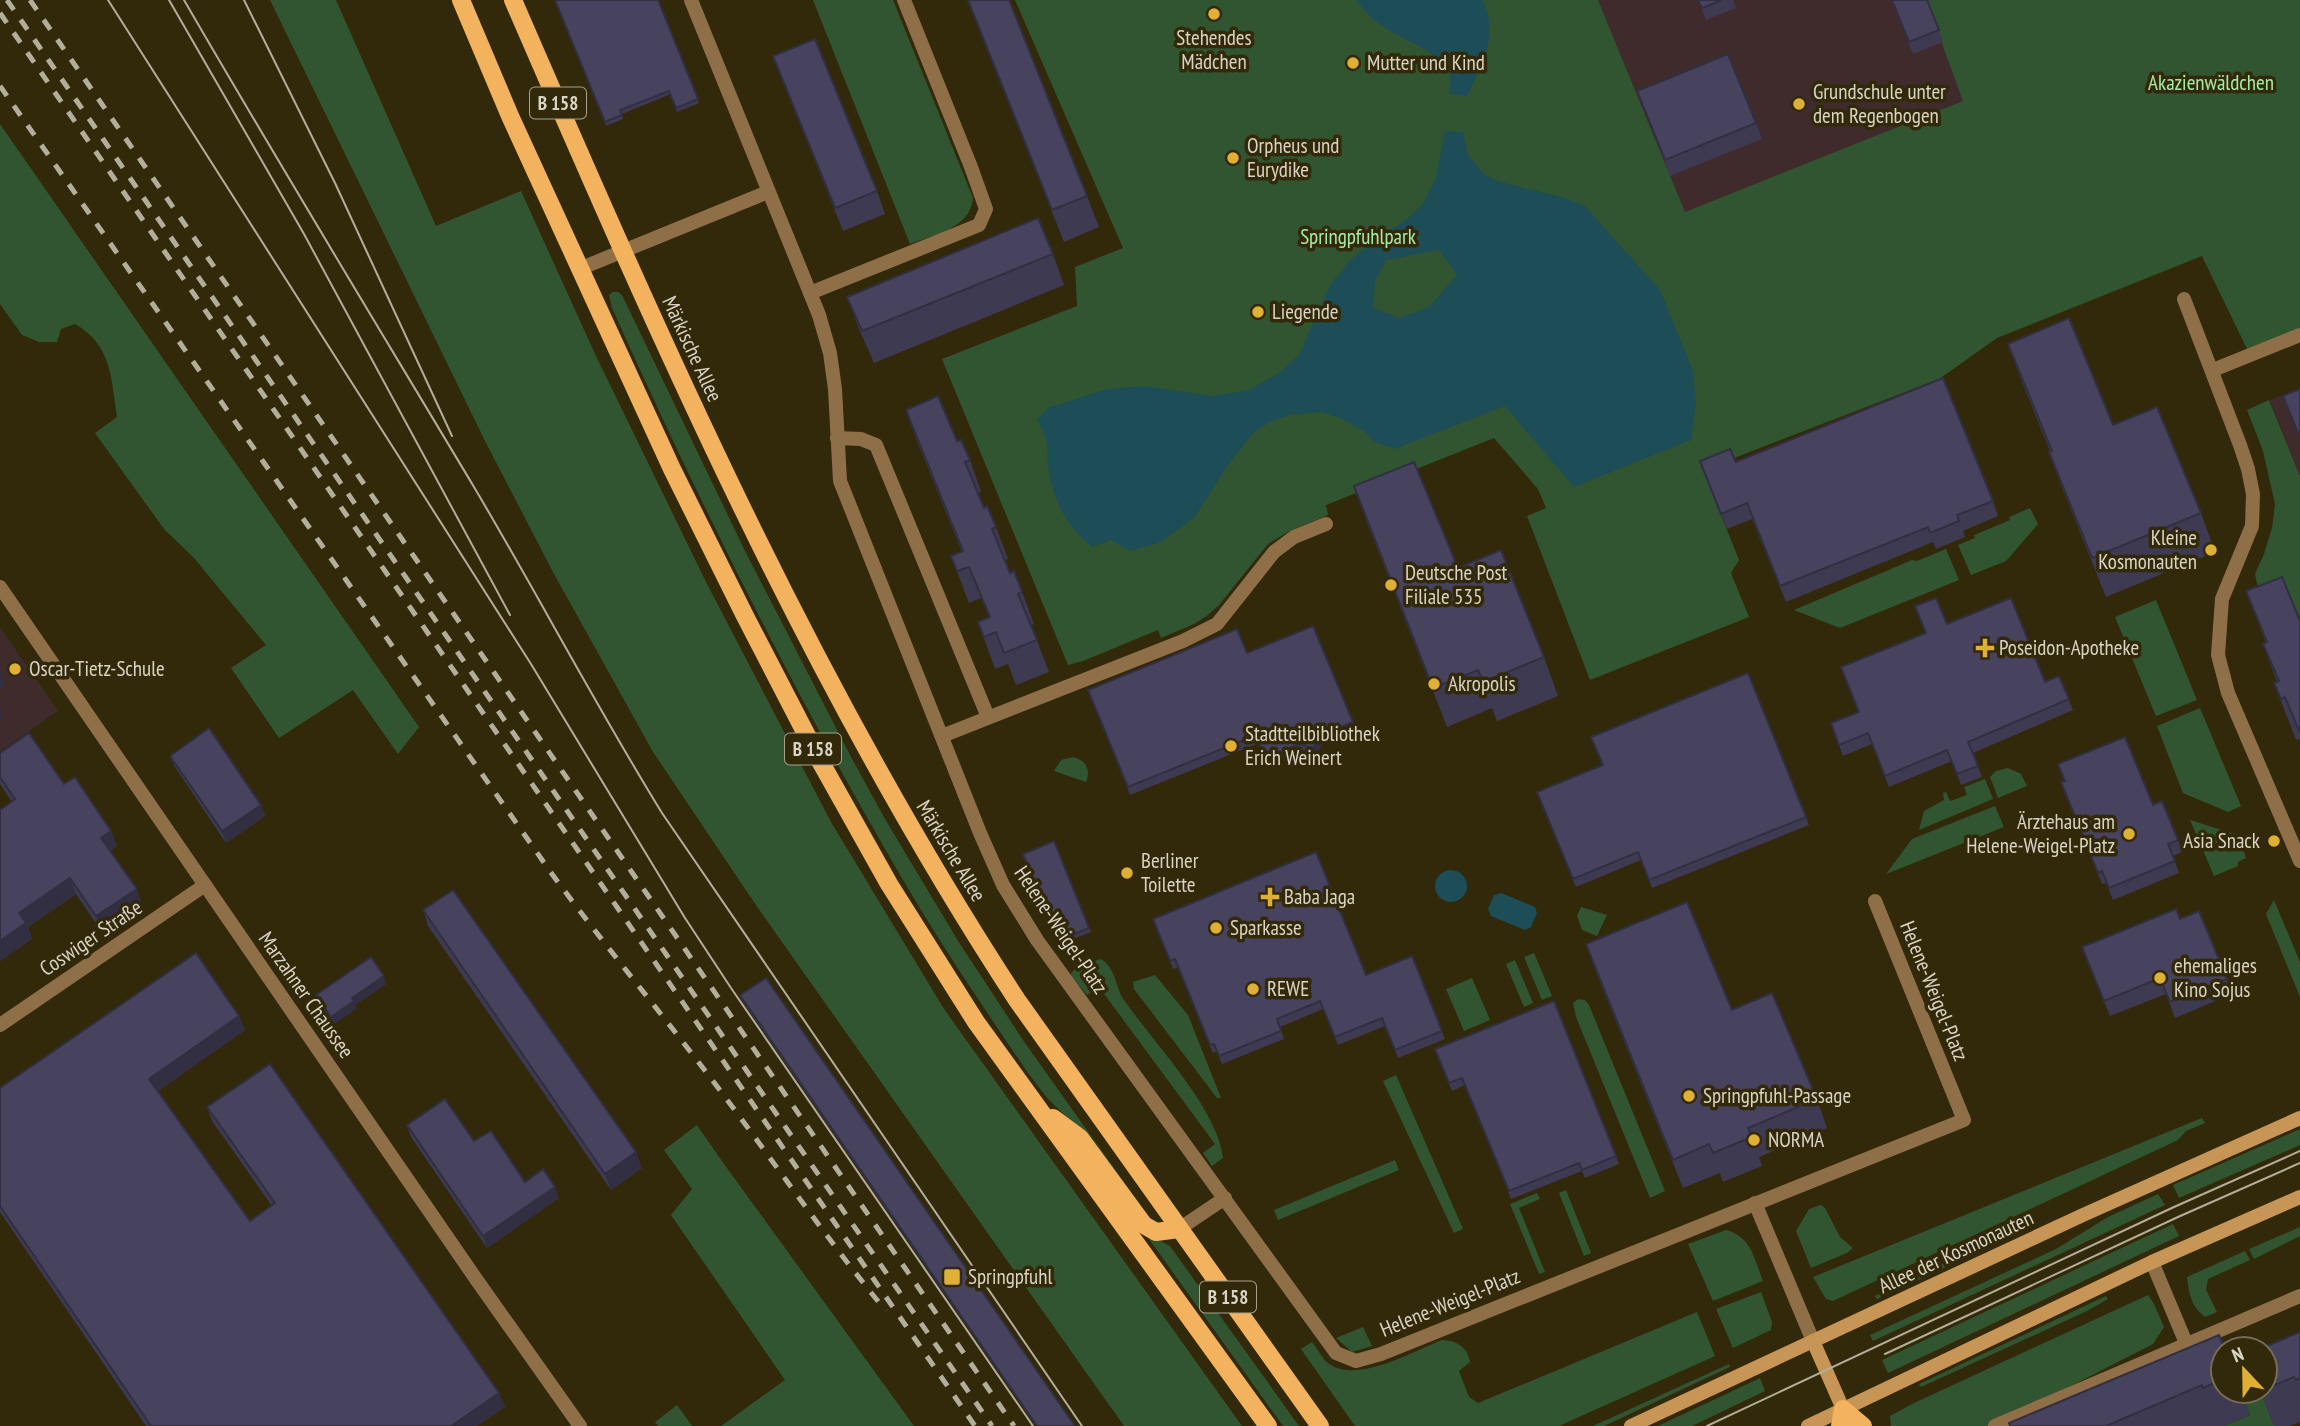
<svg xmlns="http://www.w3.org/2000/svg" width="2300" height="1426" font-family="'PT Sans Narrow',sans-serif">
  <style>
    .education { fill: #3f2b2c }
    .green { fill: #315531 }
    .water { fill: #1d4d56; fill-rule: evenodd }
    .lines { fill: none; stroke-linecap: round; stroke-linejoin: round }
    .street { stroke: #8e6f48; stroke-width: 14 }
    .secondary { stroke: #c79555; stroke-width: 14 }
    .primary { stroke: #f3b25d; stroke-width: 18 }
    .tram { stroke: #b3ae9a; stroke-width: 2 }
    .rail { stroke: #b3ae9a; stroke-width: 5; stroke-dasharray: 12 12; stroke-linecap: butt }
    .wall { fill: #3d3a52 }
    .shaded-wall { fill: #322f42 }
    .building { fill: #47435f; stroke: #322f42; stroke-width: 2 }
    .poi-dot { fill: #e0b034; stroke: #32290b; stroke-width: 2.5 }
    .labels { text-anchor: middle; stroke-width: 7; stroke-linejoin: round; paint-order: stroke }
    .shield { fill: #32290b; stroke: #a7a18c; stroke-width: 2 }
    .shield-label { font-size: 19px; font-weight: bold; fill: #d9d4c3 }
    .poi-label { font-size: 21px; fill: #d9d4c3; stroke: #32290b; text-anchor: start }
    .park-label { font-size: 21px; fill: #a5eba4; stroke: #32290b }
    .street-label { font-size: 21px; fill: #d9d4c3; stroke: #32290b }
  </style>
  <rect width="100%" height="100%" fill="#32290b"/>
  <g class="education">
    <polygon points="1598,0 1926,0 1964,101 1685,212"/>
    <polygon points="2300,388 2300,476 2270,400"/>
    <polygon points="0,627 58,711 0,751"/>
  </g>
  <g class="green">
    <polygon points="270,0 336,0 436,226 521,191 596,356 706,582 831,822 944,1009 1242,1426 1124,1426 758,908 653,752 554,574 485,441"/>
    <path d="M813,0H893L973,198C970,229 935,234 910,244Z"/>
    <polygon points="1015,0 1598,0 1685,212 1963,101 1926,0 2300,0 2300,330 2248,351 2202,256 1997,338 1939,379 1703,470 1739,560 1731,573 1749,617 1590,680 1527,516 1546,508 1538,489 1494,438 1326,505 1328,515 1288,532 1268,544 1219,605 1208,615 1194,624 1161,638 1158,630 1083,661 1068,665 942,359 1077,306 1075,267 1123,248"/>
    <path d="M0,124L419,727L398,754L353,690L279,738L231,668L266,645L194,558L164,529L95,433L117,417C111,378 112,345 75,324L61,329L57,342H39L22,335L0,304Z"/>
    <path d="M613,292H618L622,295L746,553L850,755L885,819L960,944L1025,1043L1143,1209L1078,1128L1048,1099L1028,1073C984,1008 939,942 899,873C793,691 698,500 612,308L609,295Z"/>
    <polygon points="2269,400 2300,476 2300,625 2297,618 2261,632 2260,597 2255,574 2264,554 2272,528 2275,504 2263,451 2247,410"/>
    <polygon points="2030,508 2038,524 2006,561 1971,575 1958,545 1975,538 1974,535 2010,520 2009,517"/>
    <polygon points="1946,549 1959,580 1840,628 1794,610 1912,560 1917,561"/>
    <polygon points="2156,600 2197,700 2156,716 2115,617"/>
    <polygon points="2200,708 2241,806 2228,812 2183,793 2157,726"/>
    <path d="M1073,757C1086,760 1091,770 1086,782L1054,771L1061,760Z"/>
    <polygon points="2008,768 2021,774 2027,786 1998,798 1990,777 1996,771"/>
    <polygon points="1985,779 1993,799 1919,830 1924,811 1944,800 1943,793 1946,792 1950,801 1967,795 1964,787"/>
    <polygon points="1995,806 2004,827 1886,874 1912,839"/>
    <polygon points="2190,820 2238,835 2246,858 2238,862 2238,866 2214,876"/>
    <polygon points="2274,900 2300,962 2300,997 2266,914"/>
    <polygon points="1581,907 1607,915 1597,936 1582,930 1577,916"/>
    <polygon points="1534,953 1552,996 1542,1000 1524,957"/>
    <path d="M1101,959C1116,968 1115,987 1124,1000C1153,1042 1218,1109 1223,1158L1212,1166L1203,1153L1215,1144L1099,987L1087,995L1071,976V973L1078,966Z"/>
    <polygon points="1515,960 1533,1003 1524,1007 1506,964"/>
    <polygon points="1155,975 1188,1015 1221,1098 1217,1098 1134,989 1133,982"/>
    <polygon points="1472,978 1490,1020 1464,1031 1446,989"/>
    <polygon points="1578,999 1585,1000 1589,1005 1665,1191 1650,1198 1576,1017 1573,1003"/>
    <polygon points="1396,1075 1463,1229 1454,1233 1383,1081"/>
    <polygon points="2202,1118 2205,1123 2186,1131 2178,1140 1833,1301 1826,1299 1813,1277"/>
    <polygon points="697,1125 719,1157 914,1426 721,1426 785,1380 671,1215 692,1189 664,1150"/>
    <polygon points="2300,1129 2300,1145 2179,1198 2173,1185"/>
    <polygon points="1395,1160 1399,1170 1278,1220 1274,1210"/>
    <polygon points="1566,1190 1591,1253 1584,1256 1559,1193"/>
    <polygon points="1537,1193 1540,1199 1519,1208 1545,1272 1539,1274 1510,1204"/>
    <polygon points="2158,1194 2165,1205 1873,1341 1870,1335 2056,1249 2108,1217"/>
    <polygon points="1821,1205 1825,1208 1840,1237 1853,1248 1847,1253 1811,1268 1796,1231 1809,1209"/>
    <polygon points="2173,1224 2179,1236 1888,1373 1882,1360"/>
    <polygon points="2300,1227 2300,1236 2254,1259 2249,1249"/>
    <path d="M1726,1230C1752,1237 1754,1259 1763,1281L1713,1301L1688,1244Z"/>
    <polygon points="1152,1237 1170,1246 1299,1426 1283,1426 1149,1239"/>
    <polygon points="1971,1250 1974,1254 1877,1299 1875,1296"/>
    <path d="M2245,1251L2250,1260L2208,1279L2206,1290L2217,1312L2205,1317C2191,1306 2189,1294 2187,1277Z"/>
    <polygon points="1761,1292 1772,1322 1771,1330 1733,1348 1716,1309"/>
    <polygon points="2148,1295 2154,1304 2164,1327 2153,1344 1992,1426 1891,1426 1890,1416 1914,1403"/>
    <polygon points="2106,1296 2108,1299 2087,1311 1921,1387 1919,1384"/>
    <path d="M1697,1312L1715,1356L1559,1426H1355L1301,1349L1312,1342C1318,1349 1322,1359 1329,1364C1357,1384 1414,1351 1442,1340C1457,1341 1467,1346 1470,1362L1459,1371L1469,1397L1478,1403Z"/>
    <polygon points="1363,1327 1372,1346 1352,1352 1336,1338"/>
    <polygon points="1729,1364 1730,1367 1604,1426 1593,1426"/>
    <polygon points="1760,1378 1765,1391 1692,1426 1658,1426"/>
    <polygon points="2262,1395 2274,1426 2224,1426 2250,1415 2245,1402"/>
    <polygon points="677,1405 692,1426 658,1426 655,1422"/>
  </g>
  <g class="water">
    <path d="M1356,0H1483C1499,35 1483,64 1467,96L1449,94C1450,89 1451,81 1450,77C1442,51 1408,43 1389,30C1375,22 1366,13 1356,0Z"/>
    <path d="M1445,131L1463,132L1468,155L1484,174L1497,181L1562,197L1584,205L1660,290L1693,371L1696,404L1691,440L1574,487L1505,406L1395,449L1375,442L1363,431L1342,419L1322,412L1290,415L1268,423L1253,433L1228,465L1194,518L1161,542L1130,551L1111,540L1092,547C1068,528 1054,502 1049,472C1045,447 1052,444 1037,420L1048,408L1107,389L1144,386L1214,396L1249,390L1277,374L1299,355L1330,285L1350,260L1383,235L1406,220L1423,204L1436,177ZM1439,250L1457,275L1429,307L1400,318L1373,308L1375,282L1386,260Z"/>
    <circle cx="1451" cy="886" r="16"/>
    <polygon points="1501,893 1535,907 1537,913 1531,927 1525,930 1491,916 1488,909 1494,895"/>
  </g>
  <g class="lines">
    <g class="street">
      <polyline points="691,0 819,315 830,353 835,389 840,481 980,833 1003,885 1037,940 1336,1353 1356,1361 1381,1354 1964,1120 1875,901"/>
      <polyline points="579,269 768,192"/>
      <polyline points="810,293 979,225 986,209 971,167 904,0"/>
      <polyline points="2184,299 2240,445 2248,469 2253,494 2252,526 2222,599 2218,655 2228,693 2300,861"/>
      <polyline points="2213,370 2300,335"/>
      <polyline points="837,438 861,439 876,445 988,717"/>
      <polyline points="0,587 476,1279 580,1426"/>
      <polyline points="942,736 1183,641 1217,624 1274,552 1294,537 1326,524"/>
      <polyline points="0,1025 205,885"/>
      <polyline points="1755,1203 1813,1341"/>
      <polyline points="1179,1229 1225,1198"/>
      <polyline points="2152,1262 2186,1343"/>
      <polyline points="1995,1426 2300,1296"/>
    </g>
    <g class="secondary">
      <polyline points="1813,1341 1843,1409"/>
      <polyline points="1631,1426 2083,1215 2300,1118"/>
      <polyline points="1808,1426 2152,1262 2300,1197"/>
    </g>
    <g class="primary">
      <polyline points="461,0 510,116 672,469 745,616 819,759 889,884 976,1022 1268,1426"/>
      <path d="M513,0C662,344 811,685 1017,1000L1320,1426"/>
      <polyline points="1053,1118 1080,1138 1144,1225 1156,1232 1179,1229"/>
      <polyline points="1840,1426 1843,1409 1863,1426"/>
    </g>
    <g class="tram">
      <polyline points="108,0 531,664 685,918 731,988 1033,1426"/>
      <polyline points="169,0 304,234 510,615"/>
      <path d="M184,0C279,164 377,325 474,487C538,595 596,706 662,813L1082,1426"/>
      <polyline points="244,0 335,183 452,436"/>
      <polyline points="1885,1354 2178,1217 2300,1163"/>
      <polyline points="1707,1426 2174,1207 2300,1151"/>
    </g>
    <g class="rail">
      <polyline points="7,0 992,1426"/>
      <polyline points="30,0 1014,1426"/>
      <polyline points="0,13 975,1426"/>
      <path d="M0,86L552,874C608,950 669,1022 725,1097C779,1169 829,1242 886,1311"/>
    </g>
  </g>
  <g class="wall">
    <polygon points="555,0 658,0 699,103 677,112 671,94 622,114 623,119 606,126"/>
    <polygon points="967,0 1009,0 1087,196 1099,227 1064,242"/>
    <polygon points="1698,0 1733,0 1736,8 1706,20"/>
    <polygon points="1891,0 1939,30 1943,42 1913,54"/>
    <polygon points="773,56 877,191 885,214 843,231"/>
    <polygon points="1637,91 1756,123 1762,139 1670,176"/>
    <polygon points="1053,254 1064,285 874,363 859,329 847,297"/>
    <polygon points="2008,344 2113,425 2201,513 2215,552 2106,597 2063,490 2049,452 2050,451 2022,382"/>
    <polygon points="906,410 957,441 970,460 981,492 978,493 984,508 996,527 1008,559 1005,560 1010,573 1022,592 1034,624 1031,625 1049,672 1016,685 1008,664 995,669 978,622 989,617 981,598 969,603 951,556 962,552 917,441"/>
    <polygon points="1700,461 1736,462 1993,501 1998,516 1963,531 1965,537 1936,549 1933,542 1786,602 1752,519 1727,529"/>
    <polygon points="1354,486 1458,568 1544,657 1558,696 1497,721 1492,708 1447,727 1368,525"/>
    <polygon points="2246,591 2300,621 2300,739 2296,740 2274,683 2277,682 2263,644 2266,643"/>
    <polygon points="1947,624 2045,682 2059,676 2073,710 1973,753 1982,777 1961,785 1952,761 1889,787 1872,744 1843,756 1831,723 1859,712"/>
    <polygon points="1313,626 1355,729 1322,743 1316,756 1302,751 1268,765 1259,743 1130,795 1088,690 1247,653"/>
    <polygon points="1748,673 1809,825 1652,888 1641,860 1576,887 1537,792 1603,765"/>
    <polygon points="0,753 64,784 111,831 117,846 110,851 142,904 102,932 76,894 28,927 32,939 0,961 0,810 12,802 0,784"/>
    <polygon points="170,756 261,805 265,816 226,843 175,767"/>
    <polygon points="2066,794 2153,805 2178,840 2182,852 2173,856 2179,873 2113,900 2106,883 2102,884"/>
    <polygon points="1054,841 1091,932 1060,944 1023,854"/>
    <polygon points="423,910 642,1168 611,1190 428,926"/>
    <polygon points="1153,919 1366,975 1412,956 1445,1039 1398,1058 1385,1026 1338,1045 1323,1009 1280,1027 1284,1039 1222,1064 1217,1051 1213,1053 1178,967 1173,969"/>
    <polygon points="2180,919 2227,979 2232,994 2175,1018 2166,994 2110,1016 2082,947"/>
    <polygon points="1586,944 1732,1010 1817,1099 1827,1128 1759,1157 1762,1166 1723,1182 1720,1173 1683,1188 1596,972"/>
    <polygon points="386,984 355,1005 356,1009 334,1024 319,1002 316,995"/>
    <polygon points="740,995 1075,1426 1036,1426 741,999"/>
    <polygon points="1554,1001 1619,1164 1585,1178 1582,1171 1511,1199 1465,1085 1452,1091 1435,1049"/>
    <polygon points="239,1016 245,1030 158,1091 250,1221 272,1206 212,1121 207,1107 499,1393 505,1407 477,1426 146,1426 0,1212 0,1088"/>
    <polygon points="407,1125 474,1141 525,1182 559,1198 487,1248 411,1137"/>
    <polygon points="2300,1332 2300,1422 2289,1426 2274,1426 2260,1391 2265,1391 2265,1349"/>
    <polygon points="2223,1349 2223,1391 2241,1391 2250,1415 2224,1426 2010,1426"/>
  </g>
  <g class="shaded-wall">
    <polygon points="0,672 5,687 0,690"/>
    <polygon points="0,709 3,718 0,720"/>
    <polygon points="1320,736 1322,743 1316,756 1313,748"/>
    <polygon points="261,805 265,816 226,843 222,831"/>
    <polygon points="111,831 117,846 107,853 101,838"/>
    <polygon points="70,878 76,894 28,927 32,939 0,961 0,941 19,913"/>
    <polygon points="137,889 142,904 102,932 96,916"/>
    <polygon points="384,976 386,984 355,1005 356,1009 334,1024 331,1017 352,998"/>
    <polygon points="239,1016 245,1030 154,1094 149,1079"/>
    <polygon points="636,1152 642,1168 611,1190 605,1174"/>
    <polygon points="555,1187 559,1198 487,1248 483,1236"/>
    <polygon points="499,1393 505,1407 477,1426 451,1426"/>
  </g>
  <g class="building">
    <polygon points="555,0 658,0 698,99 676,108 669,91 620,110 622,115 605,122"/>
    <polygon points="968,0 1009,0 1087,196 1052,210"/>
    <polygon points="1698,0 1722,0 1702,8"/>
    <polygon points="1892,0 1927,0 1939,30 1909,42"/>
    <polygon points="815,39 877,191 835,208 773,56"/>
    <polygon points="1728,54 1756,123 1665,160 1637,91"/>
    <polygon points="1038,218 1053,254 862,331 847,297"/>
    <polygon points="2069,318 2113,425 2157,407 2201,513 2092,558 2049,452 2052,451 2008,344"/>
    <polygon points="1943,378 1993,501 1957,515 1959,521 1930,533 1928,527 1780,586 1747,503 1721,514 1700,461 1730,449 1736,462"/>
    <polygon points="2300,389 2300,432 2298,433 2283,396"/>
    <polygon points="938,396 957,441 961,440 970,460 965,462 984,508 987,506 996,527 992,529 1010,573 1014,571 1022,592 1018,594 1037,640 1004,653 996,632 984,637 978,622 990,617 969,567 957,571 951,556 963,551 906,410"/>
    <polygon points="1414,462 1458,568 1501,550 1544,657 1483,682 1478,670 1433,688 1354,486"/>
    <polygon points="2282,577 2300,621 2300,731 2299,731 2285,697 2281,699 2274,683 2279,681 2263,644 2267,642 2246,591"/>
    <polygon points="1936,598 1947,624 2011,598 2045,682 2059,676 2069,699 1968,742 1978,766 1957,774 1947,750 1885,776 1868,733 1839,745 1831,723 1859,712 1841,667 1926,633 1915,606"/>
    <polygon points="1313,626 1353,722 1320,736 1313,748 1299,744 1266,758 1256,735 1128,787 1088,690 1237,629 1247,653"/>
    <polygon points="1748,673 1806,817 1649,880 1638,852 1573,879 1537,792 1603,765 1591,737"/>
    <polygon points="209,728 261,805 222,831 170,756"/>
    <polygon points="29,733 64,784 75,777 111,831 101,838 137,889 96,916 70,878 19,913 26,923 0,941 0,810 15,799 0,777 0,753"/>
    <polygon points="2125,737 2153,805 2162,801 2178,840 2168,844 2175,861 2109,888 2102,871 2098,873 2061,782 2065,781 2058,764"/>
    <polygon points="1054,841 1089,928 1059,940 1023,854"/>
    <polygon points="1316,852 1366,975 1412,956 1442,1031 1395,1050 1382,1018 1335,1037 1320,1001 1277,1019 1281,1031 1219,1056 1214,1044 1210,1045 1175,959 1170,961 1153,919"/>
    <polygon points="453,890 636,1152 605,1174 423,910"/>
    <polygon points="1687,902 1732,1010 1772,993 1817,1099 1748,1128 1752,1137 1713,1153 1709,1144 1673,1160 1586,944"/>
    <polygon points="2176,909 2180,919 2199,911 2227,979 2170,1002 2160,978 2104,1001 2082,947"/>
    <polygon points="196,953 239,1016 149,1079 250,1221 275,1203 207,1107 270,1064 499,1393 451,1426 151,1426 0,1206 0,1088"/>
    <polygon points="371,957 384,976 352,998 354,1001 331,1017 316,995"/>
    <polygon points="766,978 1075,1426 1037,1426 740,995"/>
    <polygon points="1554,1001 1616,1156 1582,1170 1579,1163 1509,1191 1462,1078 1449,1083 1435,1049"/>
    <polygon points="445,1099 474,1141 491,1131 525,1182 543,1169 555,1187 483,1236 407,1125"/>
    <polygon points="2300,1332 2300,1378 2296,1380 2294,1377 2265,1389 2265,1349 2260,1349"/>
    <polygon points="2219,1335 2225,1349 2223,1349 2223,1379 2203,1388 2202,1385 2106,1426 2010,1426 2009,1423"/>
  </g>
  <g class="poi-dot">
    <circle cx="1214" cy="14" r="7"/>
    <circle cx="1353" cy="63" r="7"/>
    <circle cx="1799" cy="104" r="7"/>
    <circle cx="1233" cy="158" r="7"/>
    <circle cx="1258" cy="312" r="7"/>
    <circle cx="2211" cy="550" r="7"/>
    <circle cx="1391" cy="585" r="7"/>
    <path d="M1981.5 637.5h7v7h7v7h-7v7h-7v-7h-7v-7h7z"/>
    <circle cx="15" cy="669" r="7"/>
    <circle cx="1434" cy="684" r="7"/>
    <circle cx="1231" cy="746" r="7"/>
    <circle cx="2129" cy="834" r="7"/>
    <circle cx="2274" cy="841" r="7"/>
    <circle cx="1127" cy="873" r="7"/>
    <path d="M1266.5 886.5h7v7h7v7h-7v7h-7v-7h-7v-7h7z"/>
    <circle cx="1216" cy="928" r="7"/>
    <circle cx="2160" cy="978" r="7"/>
    <circle cx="1253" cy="989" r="7"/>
    <circle cx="1689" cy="1096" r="7"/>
    <circle cx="1754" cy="1140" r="7"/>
    <rect x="943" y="1268" width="18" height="18" rx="3.5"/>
  </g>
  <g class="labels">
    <g class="shield">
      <rect x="530" y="87.5" width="56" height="31" rx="5"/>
      <rect x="785" y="733.5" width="56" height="31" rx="5"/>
      <rect x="1200" y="1281.5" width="56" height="31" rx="5"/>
    </g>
    <g class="shield-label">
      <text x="558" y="110">B 158</text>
      <text x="813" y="756">B 158</text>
      <text x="1228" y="1304">B 158</text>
    </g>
    <g class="poi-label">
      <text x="1214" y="45" text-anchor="middle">Stehendes<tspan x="1214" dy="24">Mädchen</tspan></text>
      <text x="1367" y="70">Mutter und Kind</text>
      <text x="1813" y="99">Grundschule unter<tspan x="1813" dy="24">dem Regenbogen</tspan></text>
      <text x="1247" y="153">Orpheus und<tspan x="1247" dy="24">Eurydike</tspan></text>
      <text x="1272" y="319">Liegende</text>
      <text x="2197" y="545" text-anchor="end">Kleine<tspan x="2197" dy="24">Kosmonauten</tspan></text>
      <text x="1405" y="580">Deutsche Post<tspan x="1405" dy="24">Filiale 535</tspan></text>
      <text x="1999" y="655">Poseidon-Apotheke</text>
      <text x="29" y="676">Oscar-Tietz-Schule</text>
      <text x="1448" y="691">Akropolis</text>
      <text x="1245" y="741">Stadtteilbibliothek<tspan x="1245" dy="24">Erich Weinert</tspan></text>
      <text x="2115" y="829" text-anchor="end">Ärztehaus am<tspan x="2115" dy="24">Helene-Weigel-Platz</tspan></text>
      <text x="2260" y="848" text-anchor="end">Asia Snack</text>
      <text x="1141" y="868">Berliner<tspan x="1141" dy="24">Toilette</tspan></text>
      <text x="1284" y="904">Baba Jaga</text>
      <text x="1230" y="935">Sparkasse</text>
      <text x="2174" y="973">ehemaliges<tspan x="2174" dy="24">Kino Sojus</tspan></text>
      <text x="1267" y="996">REWE</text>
      <text x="1703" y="1103">Springpfuhl-Passage</text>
      <text x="1768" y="1147">NORMA</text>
      <text x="968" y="1284">Springpfuhl</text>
    </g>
    <g class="park-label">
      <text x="2211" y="90">Akazienwäldchen</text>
      <text x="1358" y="244">Springpfuhlpark</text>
    </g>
    <g class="street-label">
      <text transform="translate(692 349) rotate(65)" y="7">Märkische Allee</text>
      <text transform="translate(951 851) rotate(59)" y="7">Märkische Allee</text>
      <text transform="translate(1061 930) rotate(56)" y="7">Helene-Weigel-Platz</text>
      <text transform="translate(91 938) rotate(-34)" y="7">Coswiger Straße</text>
      <text transform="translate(1934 991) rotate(68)" y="7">Helene-Weigel-Platz</text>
      <text transform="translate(306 995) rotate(55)" y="7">Marzahner Chaussee</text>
      <text transform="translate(1956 1252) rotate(-25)" y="7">Allee der Kosmonauten</text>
      <text transform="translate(1450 1303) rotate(-22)" y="7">Helene-Weigel-Platz</text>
    </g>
  </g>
  <g transform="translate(2244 1370) rotate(338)"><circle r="33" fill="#32290b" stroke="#756d55" stroke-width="2"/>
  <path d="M0-5L12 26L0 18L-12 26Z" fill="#e0b034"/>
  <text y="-10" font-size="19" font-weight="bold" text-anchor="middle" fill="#d9d4c3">N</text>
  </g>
</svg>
